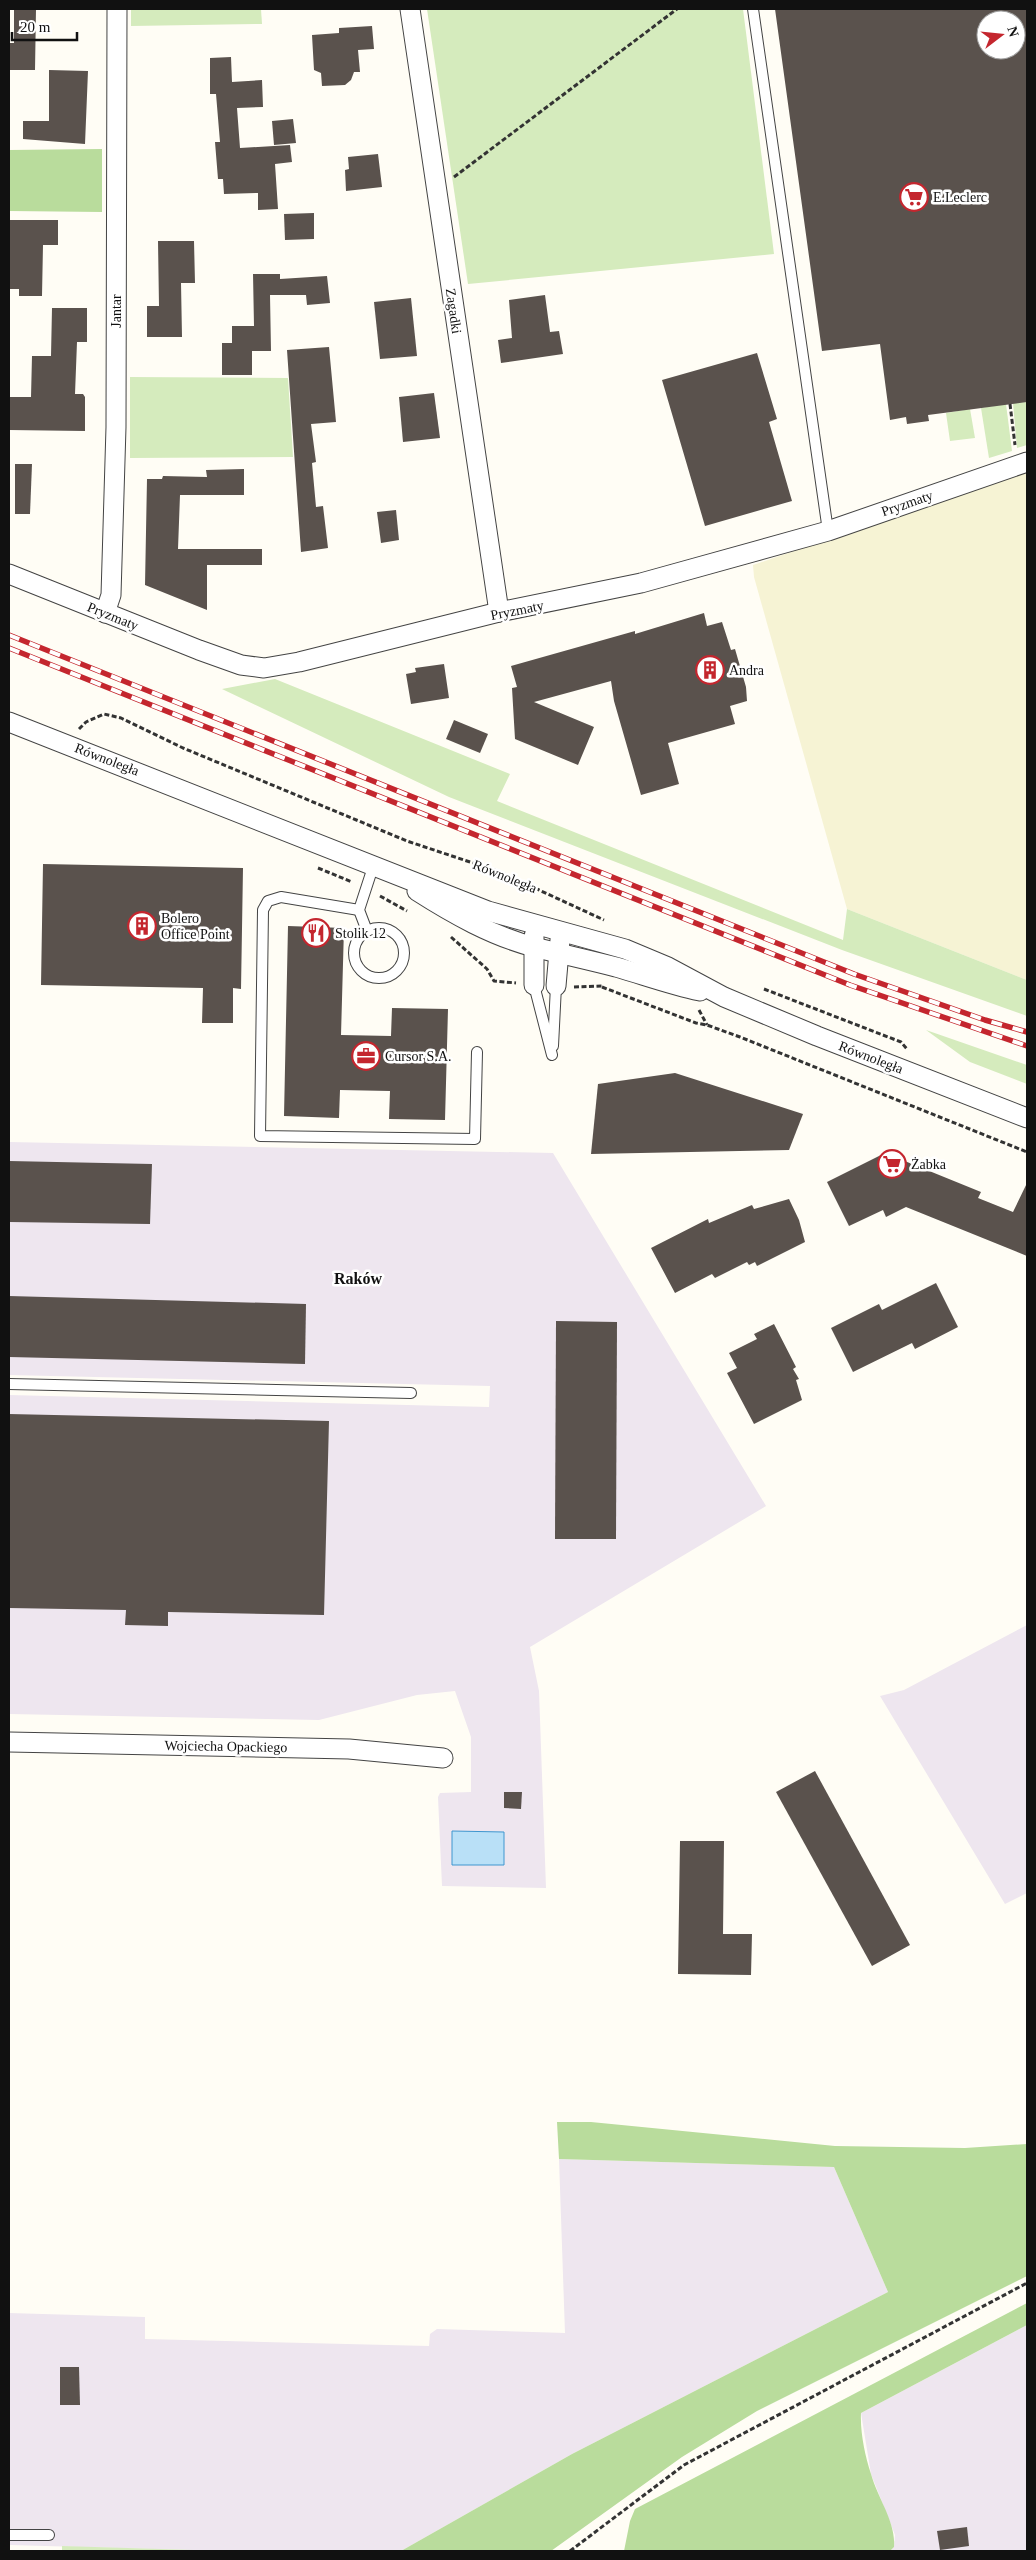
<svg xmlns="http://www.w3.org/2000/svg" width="1036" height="2560" font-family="Georgia,serif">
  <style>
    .industrial { fill: #eee6ef }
    .farmland { fill: #f6f3d4 }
    .green { fill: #d5ebbd }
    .forest { fill: #b9dc9c }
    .water { fill: #b9e0f7; stroke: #3f96cf }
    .building { fill: #5a524d; fill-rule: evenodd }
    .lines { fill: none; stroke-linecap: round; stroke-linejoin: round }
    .lane-casing { stroke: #444; stroke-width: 12 }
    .street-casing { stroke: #444; stroke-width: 21 }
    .path { stroke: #333; stroke-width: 3; stroke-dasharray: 5 2.5; stroke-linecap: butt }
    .lane { stroke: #fff; stroke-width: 10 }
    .street { stroke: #fff; stroke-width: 19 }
    .rail-casing { stroke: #c4262e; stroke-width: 5.5 }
    .rail { stroke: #fff; stroke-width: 4; stroke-dasharray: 11; stroke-linecap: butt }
    .labels { text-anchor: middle; stroke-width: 5; stroke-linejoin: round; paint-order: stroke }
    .poi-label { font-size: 14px; fill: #111; stroke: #fff; text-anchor: start }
    .street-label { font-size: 14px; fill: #111; stroke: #fff }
    .quarter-label { font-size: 16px; font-weight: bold; fill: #111; stroke: #fff }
  </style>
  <rect width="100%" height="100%" fill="#fffdf5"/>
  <g class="industrial">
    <polygon points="9,1142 553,1153 766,1506 530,1647 539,1691 546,1888 442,1886 438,1797 440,1793 471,1792 471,1737 455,1691 417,1695 319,1720 9,1714 9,1395 489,1407 490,1386 9,1375"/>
    <polygon points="1027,1625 1027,1893 1005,1904 880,1696 904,1690"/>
    <polygon points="559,2159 834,2167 888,2292 572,2454 401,2551 226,2551 9,2545 9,2313 145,2317 145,2339 429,2346 430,2334 437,2329 565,2333"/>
    <polygon points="1027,2325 1027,2551 890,2551 894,2547 895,2535 871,2474 861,2413"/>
  </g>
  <polygon class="farmland" points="1027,471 1027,980 847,909 754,577 753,565"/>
  <g class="green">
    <polygon points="131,9 261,9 262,24 131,26"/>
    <polygon points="427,9 743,9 774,254 468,284"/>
    <polygon points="130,377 288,378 293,457 130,458"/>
    <polygon points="1027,402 1027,445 1017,448 1013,403"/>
    <polygon points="1006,404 1012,451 989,458 981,408"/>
    <polygon points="970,409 975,438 950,441 946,413"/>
    <polygon points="275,679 510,774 497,801 843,940 847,909 1027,980 1027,1016 842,950 449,797 222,689"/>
    <polygon points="926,1030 1027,1065 1027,1084 970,1062"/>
    <polygon points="62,2546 226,2551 62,2551"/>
  </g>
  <g class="forest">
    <polygon points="102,149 102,212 9,211 9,150"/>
    <polygon points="557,2122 591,2122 835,2146 965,2148 1027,2144 1027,2276 757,2411 682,2457 551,2551 401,2551 572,2454 888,2292 834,2167 559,2159"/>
    <path d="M1027,2303V2325L861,2413C860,2432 865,2456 871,2474C878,2499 896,2522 894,2547L890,2551H624L630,2521L635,2509Z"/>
  </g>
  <polygon class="water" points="452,1831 504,1832 504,1865 452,1865"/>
  <g class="building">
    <polygon points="14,9 36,9 35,70 9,70 9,43 14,43"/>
    <path d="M775,9H1027V402L928,415L929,421L907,424L906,417L890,420L880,344L822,351ZM986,20H1016V50H986Z"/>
    <polygon points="372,26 374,49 358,50 360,72 354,72 351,80 345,85 322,86 321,73 314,70 312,35 339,33 339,28"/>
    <polygon points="231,57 232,82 262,80 263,107 237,108 240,148 290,145 292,162 275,164 278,209 258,210 258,193 224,194 223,179 218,179 215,142 220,142 216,94 210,94 210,58"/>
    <polygon points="49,70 88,71 85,144 23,139 23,121 49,121"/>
    <polygon points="293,119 296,143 274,145 272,121"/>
    <polygon points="378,154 382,187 346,191 345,170 349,169 348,157"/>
    <polygon points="314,213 314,239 285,240 284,214"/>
    <polygon points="9,220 58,220 58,245 43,245 42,296 19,296 19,289 9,289"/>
    <polygon points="158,241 194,241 195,283 181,283 182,337 147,337 147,306 159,306"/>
    <polygon points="253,274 280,274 280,279 327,276 330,303 307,305 306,295 270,295 271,351 252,351 252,375 222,375 222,343 232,343 232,326 254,326"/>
    <polygon points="545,295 550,332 559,331 563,354 501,363 498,340 512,338 509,300"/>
    <polygon points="411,298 417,356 380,359 374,302"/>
    <polygon points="52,308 87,308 87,342 77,342 75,394 83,394 85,397 85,431 9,430 9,397 31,397 32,356 51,356"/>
    <polygon points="329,347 336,422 311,424 316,462 312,463 316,507 323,506 328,548 301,552 287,350"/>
    <polygon points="757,353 777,419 769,422 792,501 705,526 662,380"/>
    <polygon points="434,393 440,438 403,442 399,397"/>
    <polygon points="15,464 32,464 30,514 15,514"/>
    <polygon points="244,469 244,495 180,495 178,549 262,549 262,565 207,565 207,610 145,585 147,479 162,479 163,476 207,477 206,470"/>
    <polygon points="396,510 399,540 381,543 377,512"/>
    <polygon points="704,613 707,626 722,622 731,650 735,649 746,687 747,701 730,706 735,724 668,743 679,784 641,795 614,701 611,681 534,702 594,727 578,765 515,739 512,688 517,687 511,666 635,631 635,634"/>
    <polygon points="444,664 449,698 411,704 406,674 416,672 415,668"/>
    <polygon points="454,720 488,734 480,753 446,739"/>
    <polygon points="43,864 243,868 241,989 233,988 233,1023 202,1023 203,988 41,985"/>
    <polygon points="288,926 344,928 341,1035 391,1036 392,1008 448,1009 445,1120 389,1119 390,1091 340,1090 339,1118 284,1116"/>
    <polygon points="675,1073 803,1114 789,1150 591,1154 598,1084"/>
    <polygon points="885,1153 981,1192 978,1198 1013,1212 1027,1183 1027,1256 906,1207 886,1217 883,1210 849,1226 827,1182"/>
    <polygon points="9,1161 152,1164 150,1224 9,1222"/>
    <polygon points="789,1199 799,1220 805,1242 757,1266 755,1262 749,1265 747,1262 715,1278 712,1274 675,1293 651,1248 708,1219 709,1223 752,1205 754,1209"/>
    <polygon points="936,1283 958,1327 915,1349 912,1343 853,1372 831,1328 879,1304 882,1310"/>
    <polygon points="9,1296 306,1304 305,1364 9,1357"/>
    <polygon points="556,1321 617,1322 616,1539 555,1539"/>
    <polygon points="774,1324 796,1367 793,1369 799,1379 796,1380 802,1400 754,1424 727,1373 737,1368 729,1353 757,1339 754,1334"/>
    <polygon points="9,1414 329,1421 324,1615 168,1612 168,1626 125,1625 126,1610 9,1608"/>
    <polygon points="815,1771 910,1945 872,1966 776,1792"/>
    <polygon points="504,1792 522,1792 521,1809 504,1808"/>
    <polygon points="680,1841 724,1841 723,1934 752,1934 751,1975 678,1974"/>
    <polygon points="60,2367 79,2367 80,2405 60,2405"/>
    <polygon points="967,2527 969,2546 940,2550 937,2531"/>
  </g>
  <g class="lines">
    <defs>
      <g id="lane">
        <polyline points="753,9 828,531"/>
        <polyline points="359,910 281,897 268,901 263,910 260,1136 475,1139 477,1052"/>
        <circle cx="379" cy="953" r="25"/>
        <polyline points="367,931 359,910 374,864"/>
        <polyline points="534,985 552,1055"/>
        <polyline points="553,1046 556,986"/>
        <polyline points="9,1384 411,1393"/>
        <polyline points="9,2535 49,2535"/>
      </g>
      <g id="street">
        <polyline points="410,9 499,612"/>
        <polyline points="9,574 199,650 241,665 264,668 299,662 499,612 641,583 828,531 1027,462"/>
        <polyline points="105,613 111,595 116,427 117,9"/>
        <polyline points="9,722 488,911 625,949 668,967 724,997 817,1036 1027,1118"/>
        <path d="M417,891C453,914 492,936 534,947C561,954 589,960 616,967C644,975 671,985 700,991"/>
        <polyline points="534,985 534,936"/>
        <polyline points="556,986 560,940"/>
        <polyline points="9,1742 349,1749 443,1758"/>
      </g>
    </defs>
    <use href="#lane" class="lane-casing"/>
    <use href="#street" class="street-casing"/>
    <g class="path">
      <polyline points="454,177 677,9"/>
      <polyline points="1010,404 1015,445"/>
      <polyline points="79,729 86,722 104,714 121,718 183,748 407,841 500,872 604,920"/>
      <polyline points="318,868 352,882"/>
      <polyline points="380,896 407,911"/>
      <polyline points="451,937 487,969 494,981 516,983"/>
      <polyline points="574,987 603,986"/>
      <polyline points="602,987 696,1023 707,1025 740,1037 1027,1152"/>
      <polyline points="764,989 901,1042 907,1049"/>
      <polyline points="699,1010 707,1025"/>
      <polyline points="570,2551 684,2465 1027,2283"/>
    </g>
    <use href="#lane" class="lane"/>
    <use href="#street" class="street"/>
    <defs>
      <g id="rail">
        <polyline points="9,635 854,974 985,1020 1027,1032"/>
        <polyline points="9,648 850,985 1027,1046"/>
      </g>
    </defs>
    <use href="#rail" class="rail-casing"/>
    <use href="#rail" class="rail"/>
  </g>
  <defs>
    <symbol id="supermarket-ring" viewBox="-11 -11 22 22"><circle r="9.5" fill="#fff" stroke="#c4262e" stroke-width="1.5"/><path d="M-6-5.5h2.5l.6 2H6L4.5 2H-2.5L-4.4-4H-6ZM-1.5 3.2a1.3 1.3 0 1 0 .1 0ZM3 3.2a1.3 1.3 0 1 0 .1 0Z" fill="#c4262e"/></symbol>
    <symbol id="building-ring" viewBox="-11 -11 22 22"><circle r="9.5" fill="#fff" stroke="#c4262e" stroke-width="1.5"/><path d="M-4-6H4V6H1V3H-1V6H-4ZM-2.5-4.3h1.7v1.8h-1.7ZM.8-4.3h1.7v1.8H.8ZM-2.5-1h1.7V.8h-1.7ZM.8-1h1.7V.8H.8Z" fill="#c4262e"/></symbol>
    <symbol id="restaurant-ring" viewBox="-11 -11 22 22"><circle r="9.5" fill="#fff" stroke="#c4262e" stroke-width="1.5"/><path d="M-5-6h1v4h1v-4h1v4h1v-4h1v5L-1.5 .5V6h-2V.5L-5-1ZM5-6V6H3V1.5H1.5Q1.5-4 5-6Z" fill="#c4262e"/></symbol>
    <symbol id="office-ring" viewBox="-11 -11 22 22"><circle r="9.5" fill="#fff" stroke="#c4262e" stroke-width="1.5"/><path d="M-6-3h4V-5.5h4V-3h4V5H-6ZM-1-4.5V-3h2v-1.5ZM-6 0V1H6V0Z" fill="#c4262e"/></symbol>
  </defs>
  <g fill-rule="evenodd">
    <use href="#supermarket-ring" x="898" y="181" width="32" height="32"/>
    <use href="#building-ring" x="694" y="654" width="32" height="32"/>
    <use href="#building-ring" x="126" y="910" width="32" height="32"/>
    <use href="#restaurant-ring" x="300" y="917" width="32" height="32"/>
    <use href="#office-ring" x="350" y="1040" width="32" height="32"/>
    <use href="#supermarket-ring" x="876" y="1148" width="32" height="32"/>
  </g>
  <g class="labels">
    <g class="poi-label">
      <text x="933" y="202">E.Leclerc</text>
      <text x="729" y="675">Andra</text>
      <text x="161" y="923">Bolero<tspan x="161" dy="16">Office Point</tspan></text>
      <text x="335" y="938">Stolik 12</text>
      <text x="385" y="1061">Cursor S.A.</text>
      <text x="911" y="1169">Żabka</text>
    </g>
    <g class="street-label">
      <text transform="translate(116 311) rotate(-90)" y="5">Jantar</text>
      <text transform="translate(454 311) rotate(82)" y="5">Zagadki</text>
      <text transform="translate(907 503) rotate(-19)" y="5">Pryzmaty</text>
      <text transform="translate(517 610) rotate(-11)" y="5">Pryzmaty</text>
      <text transform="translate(113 616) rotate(22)" y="5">Pryzmaty</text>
      <text transform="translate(107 759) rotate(21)" y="5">Równoległa</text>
      <text transform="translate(505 876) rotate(22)" y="5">Równoległa</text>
      <text transform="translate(871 1057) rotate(21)" y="5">Równoległa</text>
      <text transform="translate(226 1746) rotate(1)" y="5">Wojciecha Opackiego</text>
    </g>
    <g class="quarter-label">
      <text x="358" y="1284">Raków</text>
    </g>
  </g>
  <rect width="1036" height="2560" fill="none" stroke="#111111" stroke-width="20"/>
  <g transform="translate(1001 35) rotate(74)"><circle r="24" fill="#ffffff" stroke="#a0a0a0"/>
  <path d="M0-4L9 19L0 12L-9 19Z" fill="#c4262e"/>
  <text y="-8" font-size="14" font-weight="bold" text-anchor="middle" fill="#111111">N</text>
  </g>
  <path d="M12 32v8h65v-8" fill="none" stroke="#111111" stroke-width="2.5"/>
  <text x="20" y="32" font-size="15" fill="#111111" stroke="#ffffff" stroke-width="4" paint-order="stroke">20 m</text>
</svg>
